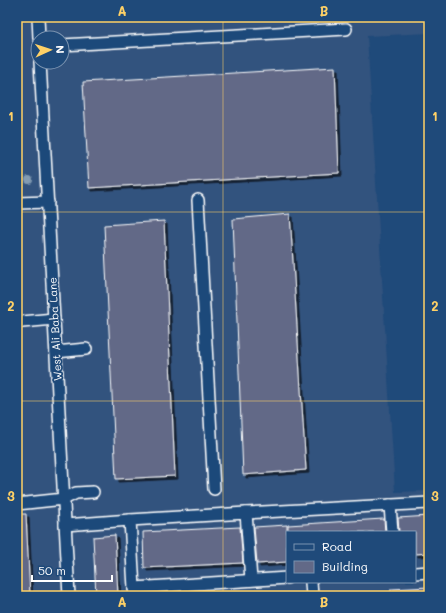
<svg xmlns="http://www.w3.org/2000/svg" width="446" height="613" font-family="Mali,sans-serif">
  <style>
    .built { fill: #33537e; fill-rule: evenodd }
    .building { fill: #626987; stroke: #fff; filter: url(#shadow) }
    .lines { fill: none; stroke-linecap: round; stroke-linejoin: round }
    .minor-casing { stroke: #fff; stroke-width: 14 }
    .minor { stroke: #1f4a7a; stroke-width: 11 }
    .tree { fill: #839cb3 }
    .grid { fill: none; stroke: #ffd166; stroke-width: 1; stroke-opacity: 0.55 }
    .labels { text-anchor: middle; stroke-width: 3.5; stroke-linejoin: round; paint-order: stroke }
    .street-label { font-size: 11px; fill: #fff; stroke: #1f4a7a }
    .neatline { fill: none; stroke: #ffd166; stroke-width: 1.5 }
    .grid-label { font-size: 13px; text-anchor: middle; font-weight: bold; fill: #ffd166 }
  </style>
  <defs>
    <filter id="shadow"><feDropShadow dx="3" dy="3" stdDeviation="0" flood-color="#0009"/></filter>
  </defs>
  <rect width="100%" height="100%" fill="#1f4a7a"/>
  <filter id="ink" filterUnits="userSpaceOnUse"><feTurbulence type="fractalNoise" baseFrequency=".025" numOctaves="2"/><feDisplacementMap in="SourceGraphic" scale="8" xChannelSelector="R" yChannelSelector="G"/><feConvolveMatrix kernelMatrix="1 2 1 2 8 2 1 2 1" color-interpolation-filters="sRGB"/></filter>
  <g filter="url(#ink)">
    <path class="built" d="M17,17H429V33L367,36L395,492L429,491V596H17ZM38,38H62V62H38ZM287,532H415V582H287Z"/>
    <g class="building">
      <polygon points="335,67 339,173 89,188 83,82"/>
      <polygon points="290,214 306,470 243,475 233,219"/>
      <polygon points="164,221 175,476 116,479 104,225"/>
      <polygon points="17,514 26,514 30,596 17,596"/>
      <polygon points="429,516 429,553 415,554 415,532 399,532 398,518"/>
      <polygon points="383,519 384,519 385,532 288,532 288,525"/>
      <polygon points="287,525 287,562 257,564 254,527"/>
      <polygon points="240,527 243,563 144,568 143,532"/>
      <polygon points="115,535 118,596 96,596 93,537"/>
      <polygon points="429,587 429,596 391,596 391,589"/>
    </g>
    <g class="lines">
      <defs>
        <g id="minor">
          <polyline points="38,17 39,38"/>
          <polyline points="62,45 346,29"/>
          <polyline points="40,62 69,596"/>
          <polyline points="198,200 214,489"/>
          <polyline points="17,203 48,202"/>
          <polyline points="22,322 54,319"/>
          <polyline points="56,352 86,349"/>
          <polyline points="17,504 64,499 76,493 93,492"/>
          <polyline points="390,505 392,532"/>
          <polyline points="246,513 429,503"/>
          <polyline points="65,525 130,520"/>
          <polyline points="415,573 429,572"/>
          <polyline points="311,582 312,596"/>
          <polyline points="134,588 130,520 246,513 251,580"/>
          <polyline points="135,596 134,588 287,578"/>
        </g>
      </defs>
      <use href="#minor" class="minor-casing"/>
      <use href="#minor" class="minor"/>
    </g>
    <circle class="tree" cx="29" cy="180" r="4"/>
  </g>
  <path class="grid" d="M223,17V596M17,212H429M17,401H429"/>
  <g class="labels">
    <g class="street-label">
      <text transform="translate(55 329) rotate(-93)" y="4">West Ali Baba Lane</text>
    </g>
  </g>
  <rect width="446" height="613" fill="none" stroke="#1f4a7a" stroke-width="44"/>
  <rect x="286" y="531" width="130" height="52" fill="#1f4a7a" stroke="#7992af"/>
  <rect x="294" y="544" width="20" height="6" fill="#1f4a7a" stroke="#7992af"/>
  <text x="322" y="551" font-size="12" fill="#ffffff">Road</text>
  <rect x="294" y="561" width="20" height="12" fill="#626987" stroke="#7992af"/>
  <text x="322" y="571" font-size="12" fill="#ffffff">Building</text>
  <g transform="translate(50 50) rotate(87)"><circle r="19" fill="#1f4a7a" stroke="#7992af"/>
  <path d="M0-3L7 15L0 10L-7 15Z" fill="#ffd166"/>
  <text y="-6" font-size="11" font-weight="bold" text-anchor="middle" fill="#ffffff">N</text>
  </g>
  <path d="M32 575v6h80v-6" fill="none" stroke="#ffffff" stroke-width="2"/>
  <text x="38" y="575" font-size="12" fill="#ffffff" stroke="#1f4a7a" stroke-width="3" paint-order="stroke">50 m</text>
  <rect x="22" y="22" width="402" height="569" class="neatline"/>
  <g class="grid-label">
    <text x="122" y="16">A</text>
    <text x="324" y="16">B</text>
    <text x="11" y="121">1</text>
    <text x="435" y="121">1</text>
    <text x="11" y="311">2</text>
    <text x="435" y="311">2</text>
    <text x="11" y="501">3</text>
    <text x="435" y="501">3</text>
    <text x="122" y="607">A</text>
    <text x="324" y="607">B</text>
  </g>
</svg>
